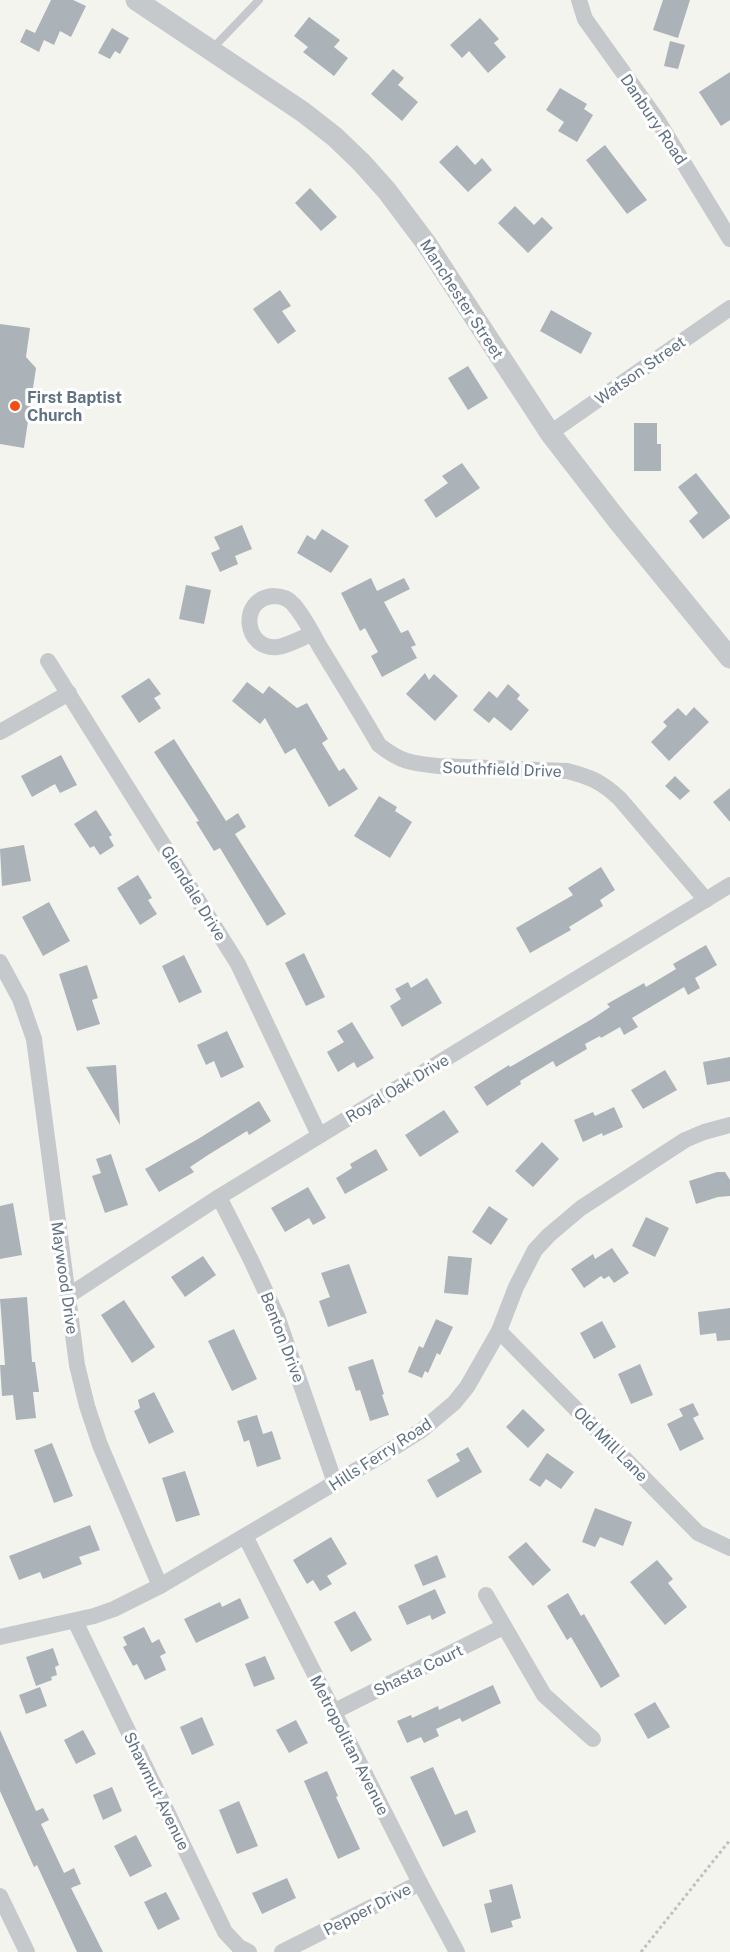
<svg xmlns="http://www.w3.org/2000/svg" width="730" height="1952" font-family="'Public Sans',sans-serif">
  <style>
    .building { fill: #abb2b8 }
    .lines { fill: none; stroke-linecap: round; stroke-linejoin: round }
    .path { stroke: #bec0c2; stroke-width: 3; stroke-dasharray: 3 3; stroke-linecap: butt }
    .service { stroke: #c6c9cc; stroke-width: 8 }
    .minor { stroke: #c6c9cc; stroke-width: 16 }
    .tertiary { stroke: #c6c9cc; stroke-width: 21 }
    .poi-dot { fill: #f24e11; stroke: #fff; stroke-width: 2 }
    .labels { text-anchor: middle; stroke-width: 6; stroke-linejoin: round; paint-order: stroke }
    .street-label { font-size: 16px; fill: #607283; stroke: #fff }
    .poi-label { font-size: 16px; font-weight: bold; fill: #607283; stroke: #fff; text-anchor: start }
  </style>
  <rect width="100%" height="100%" fill="#f4f4ef"/>
  <g class="building">
    <polygon points="51,0 73,0 86,6 71,37 60,31 54,45 44,40 39,52 20,42 26,29 35,33"/>
    <polygon points="663,0 690,0 678,38 653,30"/>
    <polygon points="309,17 340,40 334,47 348,58 334,76 303,52 308,47 294,36"/>
    <polygon points="480,18 499,39 494,43 506,57 488,73 469,51 462,58 450,45"/>
    <polygon points="112,28 129,38 120,54 115,51 110,59 98,53"/>
    <polygon points="670,41 685,45 678,69 664,66"/>
    <polygon points="393,69 404,78 398,85 418,102 402,121 371,94"/>
    <polygon points="730,72 730,120 721,126 699,92"/>
    <polygon points="560,88 587,104 584,109 593,115 577,142 558,131 564,122 546,110"/>
    <polygon points="457,145 475,165 482,158 492,170 468,192 439,162"/>
    <polygon points="605,145 647,200 627,214 586,160"/>
    <polygon points="310,188 337,217 321,231 295,203"/>
    <polygon points="515,206 534,225 542,217 553,228 528,253 498,223"/>
    <polygon points="280,290 291,306 282,311 296,331 278,344 253,309"/>
    <polygon points="551,310 592,333 581,354 540,331"/>
    <polygon points="0,324 30,328 26,357 36,368 24,448 0,444"/>
    <polygon points="468,366 488,398 468,410 448,378"/>
    <polygon points="634,423 657,423 657,444 661,444 661,471 634,471"/>
    <polygon points="462,463 480,488 436,518 424,500 448,483 442,476"/>
    <polygon points="696,473 730,516 730,518 703,539 689,521 698,513 678,487"/>
    <polygon points="242,525 252,549 235,556 238,564 220,572 211,553 220,549 214,537"/>
    <polygon points="322,529 349,546 331,573 297,553 307,535 315,540"/>
    <polygon points="371,578 377,591 404,578 410,589 384,602 401,633 408,630 416,645 411,647 417,658 382,677 371,656 378,652 365,628 360,631 341,593"/>
    <polygon points="186,585 211,590 204,624 179,619"/>
    <polygon points="425,673 429,680 434,674 458,696 435,721 406,694"/>
    <polygon points="149,678 161,694 154,698 161,708 139,723 121,696"/>
    <polygon points="247,682 263,694 269,686 297,708 307,703 328,739 322,743 339,771 344,768 358,789 329,807 295,748 285,754 265,718 260,724 232,701"/>
    <polygon points="508,684 520,695 517,699 529,710 511,731 494,717 489,723 473,710 489,691 497,698"/>
    <polygon points="694,707 709,722 669,761 651,742 667,726 663,722 678,708 686,716"/>
    <polygon points="174,739 226,821 238,813 246,827 235,834 286,914 267,926 220,848 214,851 196,822 199,821 154,752"/>
    <polygon points="61,755 77,785 60,793 55,784 32,797 21,776"/>
    <polygon points="675,776 690,791 680,800 665,786"/>
    <polygon points="730,788 730,822 713,802"/>
    <polygon points="379,796 397,807 395,811 412,822 390,858 354,836"/>
    <polygon points="96,810 112,835 109,837 114,846 100,855 94,846 90,848 74,824"/>
    <polygon points="24,845 31,881 2,886 0,849"/>
    <polygon points="601,867 615,890 600,900 603,906 569,927 571,930 530,953 516,928 573,895 568,888"/>
    <polygon points="138,875 152,898 148,900 157,914 140,925 117,888"/>
    <polygon points="49,902 70,941 43,956 22,917"/>
    <polygon points="706,945 717,965 695,978 700,988 688,995 684,987 632,1018 638,1027 624,1035 620,1027 601,1038 600,1036 585,1044 587,1049 556,1067 553,1061 520,1081 521,1084 487,1106 474,1087 509,1065 510,1067 592,1019 610,1007 607,1004 644,983 646,987 676,969 673,964"/>
    <polygon points="304,953 325,997 306,1006 285,963"/>
    <polygon points="184,955 202,992 179,1003 162,966"/>
    <polygon points="87,965 98,998 92,1000 100,1024 77,1031 59,974"/>
    <polygon points="427,978 442,1003 402,1027 390,1006 401,999 395,989 408,982 411,988"/>
    <polygon points="352,1022 374,1058 357,1068 354,1062 338,1072 327,1052 344,1042 337,1031"/>
    <polygon points="227,1031 244,1067 221,1078 214,1061 206,1065 197,1045"/>
    <polygon points="730,1057 730,1081 707,1085 703,1062"/>
    <polygon points="116,1065 117,1081 120,1125 86,1067"/>
    <polygon points="665,1070 677,1090 643,1109 631,1090"/>
    <polygon points="259,1101 271,1121 249,1135 247,1131 208,1155 190,1167 194,1172 159,1192 145,1169 198,1139"/>
    <polygon points="614,1107 623,1127 603,1136 602,1133 583,1142 574,1120 593,1112 595,1116"/>
    <polygon points="444,1110 459,1132 420,1157 405,1135"/>
    <polygon points="542,1142 559,1159 533,1187 515,1171"/>
    <polygon points="376,1149 388,1170 345,1194 336,1178 352,1168 350,1164"/>
    <polygon points="111,1154 128,1205 105,1213 92,1176 101,1173 96,1159"/>
    <polygon points="717,1172 725,1172 730,1180 730,1196 718,1197 696,1204 689,1181"/>
    <polygon points="308,1187 326,1218 313,1225 309,1218 285,1232 271,1208"/>
    <polygon points="13,1203 22,1255 0,1259 0,1206"/>
    <polygon points="489,1206 508,1219 491,1245 472,1232"/>
    <polygon points="646,1217 669,1228 655,1257 632,1246"/>
    <polygon points="612,1248 629,1273 614,1283 609,1276 604,1279 601,1276 584,1288 571,1269 593,1254 595,1259"/>
    <polygon points="203,1256 216,1275 185,1297 171,1277"/>
    <polygon points="448,1256 472,1258 468,1295 444,1293"/>
    <polygon points="349,1264 367,1313 328,1327 319,1301 330,1297 321,1273"/>
    <polygon points="27,1297 32,1362 35,1362 39,1392 33,1392 36,1418 16,1420 13,1395 2,1396 0,1365 5,1365 0,1299"/>
    <polygon points="124,1300 155,1347 132,1363 101,1315"/>
    <polygon points="730,1308 730,1340 717,1341 716,1333 700,1335 698,1312"/>
    <polygon points="436,1319 453,1327 440,1355 437,1353 428,1373 425,1371 422,1378 408,1372 419,1346 423,1348"/>
    <polygon points="602,1321 616,1347 594,1359 580,1333"/>
    <polygon points="234,1329 257,1379 232,1391 208,1341"/>
    <polygon points="373,1359 384,1394 382,1395 389,1415 370,1421 360,1390 356,1391 348,1367"/>
    <polygon points="640,1364 653,1395 631,1404 618,1374"/>
    <polygon points="154,1392 174,1432 149,1444 134,1411 140,1408 138,1400"/>
    <polygon points="693,1403 699,1415 693,1418 704,1439 680,1451 667,1424 683,1416 679,1409"/>
    <polygon points="523,1409 545,1430 528,1448 506,1427"/>
    <polygon points="257,1415 263,1434 272,1431 281,1459 257,1467 249,1440 244,1442 237,1421"/>
    <polygon points="52,1443 73,1496 54,1503 34,1450"/>
    <polygon points="468,1447 482,1472 437,1498 427,1480 460,1461 456,1454"/>
    <polygon points="547,1453 574,1472 561,1489 546,1479 540,1487 529,1480"/>
    <polygon points="185,1471 200,1515 176,1522 162,1478"/>
    <polygon points="595,1508 632,1522 623,1546 600,1537 595,1547 582,1542"/>
    <polygon points="90,1525 100,1550 79,1557 82,1564 43,1579 40,1572 19,1580 9,1556"/>
    <polygon points="331,1537 347,1564 327,1576 332,1584 320,1591 313,1580 307,1584 293,1560"/>
    <polygon points="526,1542 551,1570 533,1586 508,1557"/>
    <polygon points="437,1555 446,1577 423,1586 414,1565"/>
    <polygon points="657,1560 673,1579 668,1583 687,1607 665,1625 630,1582"/>
    <polygon points="435,1589 446,1613 432,1620 430,1615 407,1625 398,1606"/>
    <polygon points="568,1593 581,1616 584,1614 620,1676 601,1688 571,1637 567,1640 547,1606"/>
    <polygon points="240,1598 249,1618 196,1643 184,1619 220,1602 222,1607"/>
    <polygon points="355,1611 372,1640 351,1652 334,1622"/>
    <polygon points="144,1627 152,1643 159,1639 166,1653 160,1656 166,1670 145,1680 137,1664 133,1666 123,1647 127,1645 123,1637"/>
    <polygon points="53,1648 59,1665 55,1667 57,1675 51,1677 52,1680 36,1686 26,1657"/>
    <polygon points="265,1656 275,1679 254,1687 245,1664"/>
    <polygon points="493,1685 501,1703 462,1722 460,1718 436,1729 439,1736 424,1743 421,1737 407,1743 397,1721 411,1715 412,1718 438,1706 439,1710"/>
    <polygon points="40,1687 47,1706 26,1714 19,1695"/>
    <polygon points="655,1702 670,1727 648,1739 634,1714"/>
    <polygon points="202,1717 214,1745 192,1755 180,1727"/>
    <polygon points="296,1720 308,1743 289,1753 276,1730"/>
    <polygon points="0,1730 36,1811 43,1808 49,1820 41,1824 64,1873 74,1868 81,1884 71,1888 103,1952 77,1952 37,1865 34,1867 0,1791"/>
    <polygon points="83,1730 96,1754 76,1764 64,1740"/>
    <polygon points="433,1767 455,1815 467,1810 476,1832 443,1847 410,1777"/>
    <polygon points="327,1771 338,1796 336,1797 360,1849 338,1859 304,1781"/>
    <polygon points="112,1787 122,1811 103,1820 93,1795"/>
    <polygon points="239,1801 258,1846 237,1854 219,1810"/>
    <polygon points="136,1835 152,1866 130,1877 114,1846"/>
    <polygon points="287,1878 296,1898 262,1914 252,1893"/>
    <polygon points="512,1884 521,1918 511,1921 513,1927 491,1933 484,1904 492,1902 489,1890"/>
    <polygon points="166,1892 180,1919 158,1930 144,1902"/>
  </g>
  <g class="lines">
    <polyline class="path" points="641,1952 730,1840"/>
    <polyline class="service" points="211,50 259,0"/>
    <g class="minor">
      <polyline points="579,0 585,19 658,121 730,239"/>
      <polyline points="550,433 730,308"/>
      <path d="M312,634C301,638 289,645 278,647C244,651 238,599 273,596C280,596 288,598 293,604C304,616 312,633 320,647C340,680 360,712 379,745C401,762 410,763 438,766L567,771C591,777 602,782 620,799L706,900"/>
      <polyline points="48,661 238,964 319,1135"/>
      <polyline points="0,732 69,693"/>
      <polyline points="0,962 20,999 34,1039 77,1365 87,1406 100,1445 160,1586"/>
      <polyline points="219,1197 251,1260 277,1316 335,1483"/>
      <polyline points="68,1296 219,1197 730,885"/>
      <polyline points="499,1331 698,1533 730,1548"/>
      <polyline points="245,1536 420,1883 457,1952"/>
      <polyline points="486,1595 544,1695 593,1739"/>
      <polyline points="75,1621 225,1932 239,1947 249,1952"/>
      <polyline points="0,1637 94,1616 114,1609 160,1586 387,1452 422,1430 454,1403 467,1387 499,1331 516,1287 535,1250 549,1235 581,1208 685,1140 704,1132 730,1125"/>
      <polyline points="333,1712 503,1627"/>
      <polyline points="0,1896 27,1952"/>
      <polyline points="282,1952 420,1883"/>
    </g>
    <polyline class="tertiary" points="136,0 303,112 335,137 362,163 387,191 426,243 550,433 618,521 730,658"/>
  </g>
  <circle class="poi-dot" cx="15" cy="406" r="6"/>
  <g class="labels">
    <g class="street-label">
      <text transform="translate(654 119) rotate(56)" y="6">Danbury Road</text>
      <text transform="translate(462 299) rotate(57)" y="6">Manchester Street</text>
      <text transform="translate(640 370) rotate(-35)" y="6">Watson Street</text>
      <text transform="translate(502 769) rotate(2)" y="6">Southfield Drive</text>
      <text transform="translate(194 893) rotate(58)" y="6">Glendale Drive</text>
      <text transform="translate(397 1088) rotate(-31)" y="6">Royal Oak Drive</text>
      <text transform="translate(65 1278) rotate(82)" y="6">Maywood Drive</text>
      <text transform="translate(283 1337) rotate(69)" y="6">Benton Drive</text>
      <text transform="translate(611 1444) rotate(45)" y="6">Old Mill Lane</text>
      <text transform="translate(380 1454) rotate(-33)" y="6">Hills Ferry Road</text>
      <text transform="translate(418 1670) rotate(-26)" y="6">Shasta Court</text>
      <text transform="translate(350 1745) rotate(63)" y="6">Metropolitan Avenue</text>
      <text transform="translate(157 1791) rotate(64)" y="6">Shawmut Avenue</text>
      <text transform="translate(367 1909) rotate(-27)" y="6">Pepper Drive</text>
    </g>
    <g class="poi-label">
      <text x="27" y="403">First Baptist<tspan x="27" dy="18">Church</tspan></text>
    </g>
  </g>
</svg>
